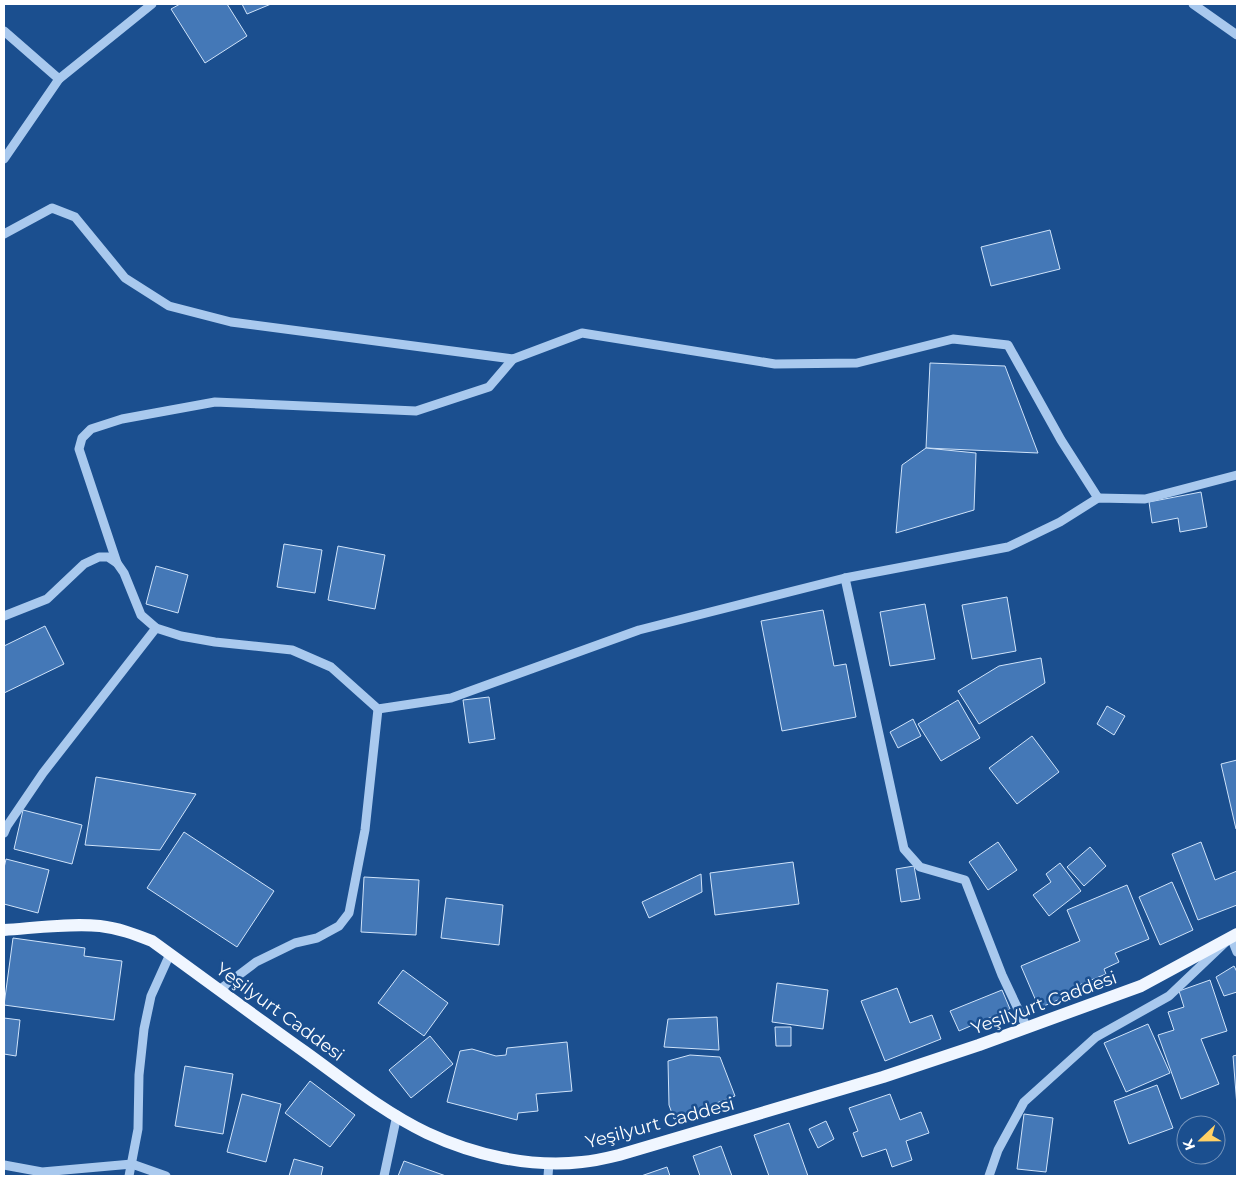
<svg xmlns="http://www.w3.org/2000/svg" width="1241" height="1180" font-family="Montserrat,sans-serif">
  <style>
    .building { fill: #4478b7; stroke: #cfe3fa }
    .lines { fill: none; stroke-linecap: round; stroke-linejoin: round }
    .minor { stroke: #a9c9ee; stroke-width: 9 }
    .major { stroke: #f0f6ff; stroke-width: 12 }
    .labels { text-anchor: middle; stroke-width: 5; stroke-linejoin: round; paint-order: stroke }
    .street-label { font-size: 18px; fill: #fff; stroke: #1b4f8f }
  </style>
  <rect width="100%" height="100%" fill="#1b4f8f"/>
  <g class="building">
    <polygon points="180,4 227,4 247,36 205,63 171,9"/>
    <polygon points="242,4 271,4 247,14"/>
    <polygon points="1050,230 1060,269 991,286 981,247"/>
    <polygon points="930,363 1005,366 1038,453 926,448"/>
    <polygon points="926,448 976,453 974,510 896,533 902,465"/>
    <polygon points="1201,492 1207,527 1180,532 1178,518 1152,523 1149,502"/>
    <polygon points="284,544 322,550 315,593 277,587"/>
    <polygon points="338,546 385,555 375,609 328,600"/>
    <polygon points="156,566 188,575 178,613 146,604"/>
    <polygon points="1007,597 1016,651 972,659 962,605"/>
    <polygon points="925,604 935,659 890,666 880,612"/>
    <polygon points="823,610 834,666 846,664 856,717 782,731 761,621"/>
    <polygon points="45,626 64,664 4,693 4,646"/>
    <polygon points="1041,658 1045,683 979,724 958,691 999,666"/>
    <polygon points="489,697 495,739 469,743 463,700"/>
    <polygon points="958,700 980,738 941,761 918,724"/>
    <polygon points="1107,706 1125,716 1114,735 1097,724"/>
    <polygon points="913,719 921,736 898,748 890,732"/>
    <polygon points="1032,736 1059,772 1017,804 989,768"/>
    <polygon points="1237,760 1237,828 1236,829 1221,764"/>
    <polygon points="96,777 196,794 160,850 85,845"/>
    <polygon points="23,810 82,825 72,864 14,849"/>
    <polygon points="184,832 274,891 237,947 147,888"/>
    <polygon points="998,842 1017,870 988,890 969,862"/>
    <polygon points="1201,842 1215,880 1237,871 1237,905 1198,920 1172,854"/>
    <polygon points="1090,847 1106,866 1084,886 1067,867"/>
    <polygon points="6,859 49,870 38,913 4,904 4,868"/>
    <polygon points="793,862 799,904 715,915 710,873"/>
    <polygon points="1060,863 1081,891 1049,916 1033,895 1051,882 1046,874"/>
    <polygon points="914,866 920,899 901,902 896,869"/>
    <polygon points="701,874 702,892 649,918 642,902"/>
    <polygon points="364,877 419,880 416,935 361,932"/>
    <polygon points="1172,882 1193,930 1160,945 1139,897"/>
    <polygon points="1127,885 1149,939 1115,953 1119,962 1104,969 1106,974 1074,987 1077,992 1039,1008 1021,966 1080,941 1067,910"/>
    <polygon points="446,898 503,905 499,945 441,938"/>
    <polygon points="13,938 85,948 84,956 122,961 114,1020 4,1005"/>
    <polygon points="1234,966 1237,972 1237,992 1224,996 1216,977"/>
    <polygon points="403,970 448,1003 424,1036 378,1003"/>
    <polygon points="1210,980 1227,1031 1201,1039 1219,1084 1181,1099 1158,1035 1174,1030 1168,1012 1184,1007 1179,991"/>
    <polygon points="777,983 828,990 823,1029 772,1022"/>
    <polygon points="897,988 910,1023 932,1015 941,1039 885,1061 861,1001"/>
    <polygon points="1002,990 1010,1009 959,1031 950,1011"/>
    <polygon points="717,1017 719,1050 664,1047 668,1019"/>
    <polygon points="4,1018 20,1020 16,1056 4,1054"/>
    <polygon points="1148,1024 1170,1073 1126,1092 1104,1043"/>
    <polygon points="775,1027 791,1027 791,1046 776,1046"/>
    <polygon points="430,1036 453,1064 411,1098 389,1070"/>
    <polygon points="567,1042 572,1091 536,1094 538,1111 518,1113 517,1120 447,1102 460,1051 472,1049 496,1056 506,1055 507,1048"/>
    <polygon points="690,1055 720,1057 735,1096 674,1119 669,1105 668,1061"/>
    <polygon points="1237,1055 1237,1106 1233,1056"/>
    <polygon points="185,1066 233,1074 223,1134 175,1126"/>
    <polygon points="310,1081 355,1115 330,1147 285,1113"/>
    <polygon points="1157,1085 1173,1128 1129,1144 1114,1101"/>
    <polygon points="242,1094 281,1104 266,1162 227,1152"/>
    <polygon points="890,1094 900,1120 921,1112 929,1133 906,1141 912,1160 892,1167 886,1149 862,1157 853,1133 858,1131 849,1108"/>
    <polygon points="1024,1114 1053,1118 1046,1172 1017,1169"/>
    <polygon points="826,1121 834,1139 818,1148 809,1129"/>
    <polygon points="789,1123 808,1176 769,1176 754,1135"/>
    <polygon points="721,1146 732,1176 700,1176 693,1156"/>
    <polygon points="294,1159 323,1167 321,1176 289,1176"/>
    <polygon points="404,1161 446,1176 398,1176"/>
    <polygon points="667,1167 670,1176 641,1176"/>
  </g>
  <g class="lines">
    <g class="minor">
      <polyline points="1193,4 1237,35"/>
      <polyline points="4,31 59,79"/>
      <polyline points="4,159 59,79 152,4"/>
      <polyline points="4,234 52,208 75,217 125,278 169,306 231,322 513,359 582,333 775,364 857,363 953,339 1008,345 1061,440 1098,498"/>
      <polyline points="513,359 489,387 416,411 215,402 122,419 91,429 82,438 79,449 117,563 124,573 141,615 156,628 181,636 215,642 292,650 331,667 378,709 451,698 639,630 845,578 1008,547 1060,522 1098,498 1145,499 1237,475"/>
      <polyline points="845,578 904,849 920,867 965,880 1002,975 1027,1028"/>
      <polyline points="4,616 47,599 84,564 99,557 108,557 117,563"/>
      <polyline points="4,833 7,826 43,773 156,628"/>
      <polyline points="219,990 256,962 295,943 317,938 339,926 349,913 365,830 378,709"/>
      <polyline points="4,1165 42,1172 132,1164 166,1176"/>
      <polyline points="129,1176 138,1129 139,1075 144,1029 151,996 170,954"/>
      <polyline points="384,1176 397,1115"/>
      <polyline points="548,1176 549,1163"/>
      <polyline points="989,1176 998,1150 1024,1102 1096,1037 1169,996 1231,937 1237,952"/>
    </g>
    <path class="major" d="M4,930C34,928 70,923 100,926C118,928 134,934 152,941C203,978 253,1015 305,1052C344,1080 383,1112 427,1133C474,1155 530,1168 582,1162C594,1161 607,1158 619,1155L883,1077L979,1045L1141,986L1237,934"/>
  </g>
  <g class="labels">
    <g class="street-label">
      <text transform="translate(1044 1003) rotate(-20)" y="6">Yeşilyurt Caddesi</text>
      <text transform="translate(280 1012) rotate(36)" y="6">Yeşilyurt Caddesi</text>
      <text transform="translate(660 1123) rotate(-15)" y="6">Yeşilyurt Caddesi</text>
    </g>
  </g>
  <rect width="1241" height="1180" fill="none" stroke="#ffffff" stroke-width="10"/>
  <g transform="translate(1201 1140) rotate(248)"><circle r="24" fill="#1b4f8f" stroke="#7695bc"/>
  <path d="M0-4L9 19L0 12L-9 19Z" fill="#ffd166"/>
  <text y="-8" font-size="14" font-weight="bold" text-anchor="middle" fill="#ffffff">K</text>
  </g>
</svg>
